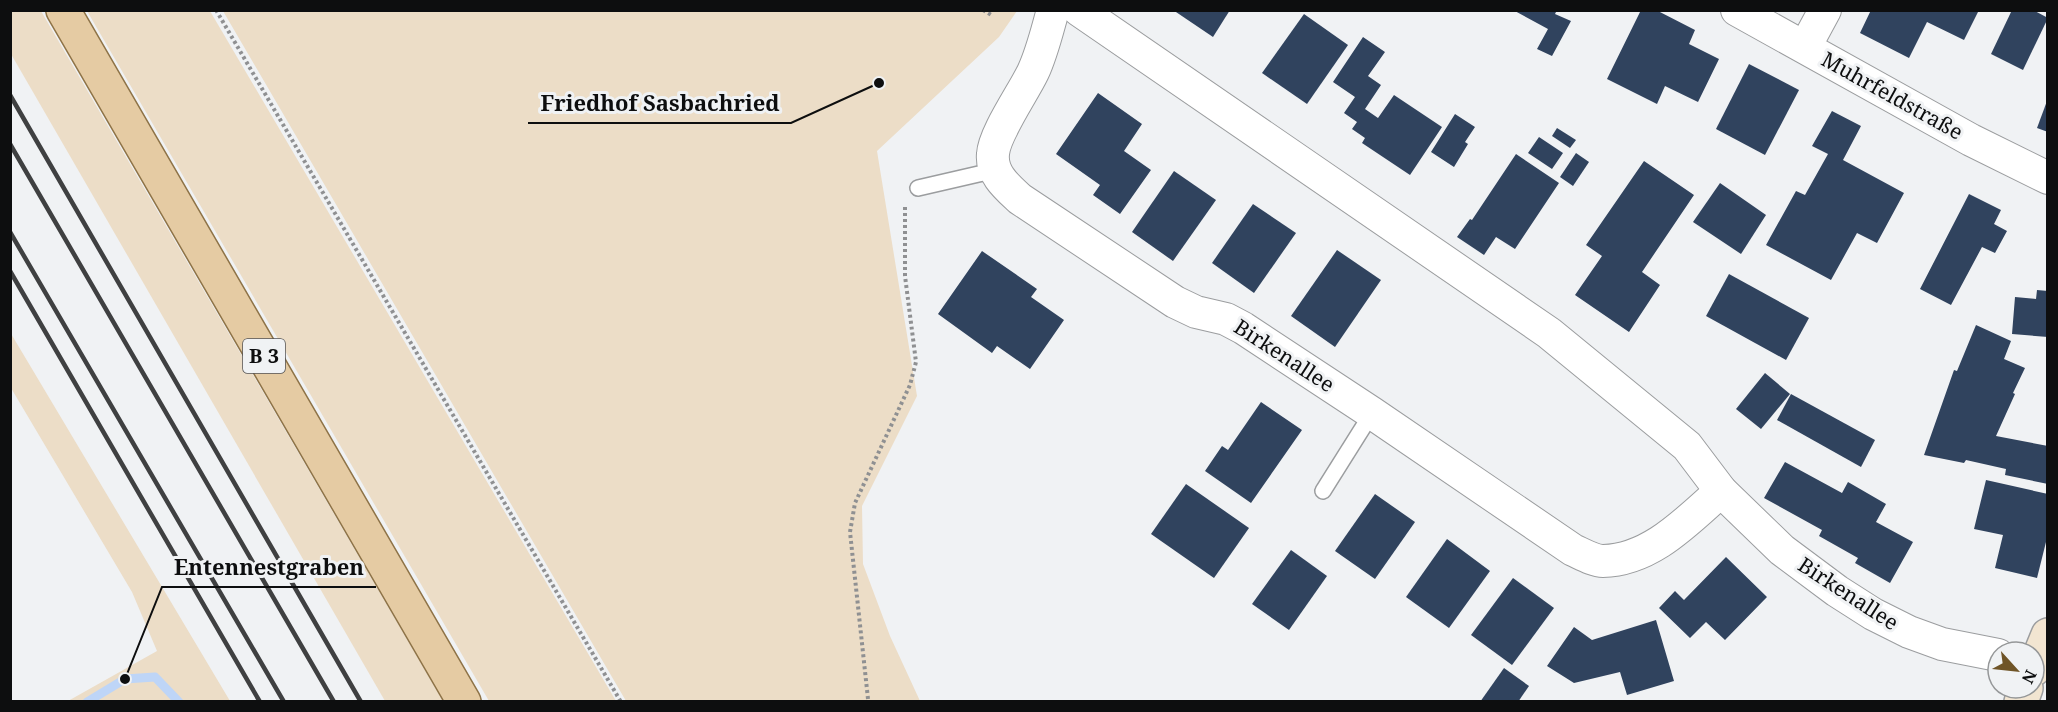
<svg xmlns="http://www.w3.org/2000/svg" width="2058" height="712" font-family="'Noto Serif',serif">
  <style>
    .green { fill: #ecddc7 }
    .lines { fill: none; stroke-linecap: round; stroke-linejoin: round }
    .stream { stroke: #bed5f7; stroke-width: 9 }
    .building { fill: #30435e }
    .lane-casing { stroke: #9b9d9f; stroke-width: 18 }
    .street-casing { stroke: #9b9d9f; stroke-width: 34 }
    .secondary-casing { stroke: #9b9d9f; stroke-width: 36 }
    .primary-casing { stroke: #8e7347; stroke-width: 36 }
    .path { stroke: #8f9092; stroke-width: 4; stroke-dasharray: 3 3; stroke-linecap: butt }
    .lane { stroke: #fff; stroke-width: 15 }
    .street { stroke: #fff; stroke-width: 32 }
    .secondary { stroke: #f2e5d1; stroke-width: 33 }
    .primary { stroke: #e5cba3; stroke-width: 33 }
    .rail { stroke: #3f4041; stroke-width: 4.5 }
    .labels { text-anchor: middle; stroke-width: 6; stroke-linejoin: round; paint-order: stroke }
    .shield { fill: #f0f2f4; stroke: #515254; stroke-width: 1.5 }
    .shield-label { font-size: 20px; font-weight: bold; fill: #0d0e0f }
    .street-label { font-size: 21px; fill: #0d0e0f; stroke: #f0f2f4 }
    .leader { fill: none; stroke: #0d0e0f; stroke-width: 2 }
    .callout-dot { fill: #0d0e0f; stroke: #f0f2f4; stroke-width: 2 }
    .callout-label { font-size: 22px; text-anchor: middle; font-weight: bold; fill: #0d0e0f; stroke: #f0f2f4; stroke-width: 6; stroke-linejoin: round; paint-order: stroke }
  </style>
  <rect width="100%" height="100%" fill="#f0f2f4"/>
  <g class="green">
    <polygon points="10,11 41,11 443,701 385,701 11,54"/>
    <polygon points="87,11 210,11 616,701 489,701"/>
    <polygon points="223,11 1017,11 999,37 877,151 917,396 862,506 863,564 890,636 920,701 626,701"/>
    <polygon points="10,332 230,701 68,701 157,651 132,592 11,388"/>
  </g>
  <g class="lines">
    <polyline class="stream" points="87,702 125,679 155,677 179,702"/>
  </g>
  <g class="building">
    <polygon points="1173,10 1230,10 1213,37"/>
    <polygon points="1513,10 1557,10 1555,14 1571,21 1552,56 1537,49 1548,29"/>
    <polygon points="1641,10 1656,10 1695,30 1689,44 1719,59 1698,102 1665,86 1657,104 1607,79"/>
    <polygon points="1871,10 1979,10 1964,40 1927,22 1909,58 1860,33"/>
    <polygon points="2012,10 2033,10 2048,18 2023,70 1991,54"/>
    <polygon points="1304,14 1348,45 1307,104 1262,73"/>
    <polygon points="1363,37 1385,52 1368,76 1381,85 1365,109 1378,118 1394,95 1442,127 1410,175 1362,143 1365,138 1352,129 1357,122 1344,113 1355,97 1333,82"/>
    <polygon points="1749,64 1799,90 1765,155 1716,129"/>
    <polygon points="1098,93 1142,124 1124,151 1151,170 1120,214 1093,195 1100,185 1056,154"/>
    <polygon points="2047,101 2048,101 2048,132 2037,128"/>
    <polygon points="1832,111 1861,126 1843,160 1904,193 1877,243 1857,233 1831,280 1766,245 1796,191 1805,195 1828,154 1812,146"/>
    <polygon points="1455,114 1475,127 1465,142 1468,144 1454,167 1431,152"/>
    <polygon points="1557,128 1576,140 1570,148 1552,136"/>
    <polygon points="1539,137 1563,153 1552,169 1528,153"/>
    <polygon points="1576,153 1589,162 1573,186 1560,177"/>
    <polygon points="1516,154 1559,183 1515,249 1496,237 1484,255 1457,237 1470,219 1472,220"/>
    <polygon points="1644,161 1694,195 1642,272 1660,285 1629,332 1575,295 1602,256 1586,245"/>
    <polygon points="1174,171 1216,200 1173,261 1132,232"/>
    <polygon points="1720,183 1766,215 1741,254 1693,222"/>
    <polygon points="1969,194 2001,210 1994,224 2007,231 1995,253 1982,247 1951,305 1920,289"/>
    <polygon points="1253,204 1296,233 1254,293 1212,263"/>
    <polygon points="1337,250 1381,280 1335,347 1291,316"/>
    <polygon points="982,251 1037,289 1031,297 1064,320 1030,369 997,346 992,353 938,314"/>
    <polygon points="1729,274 1809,318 1786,360 1706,316"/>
    <polygon points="2037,290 2048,291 2048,337 2012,334 2015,297 2036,299"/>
    <polygon points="1976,325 2011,341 2004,359 2025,368 2013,393 2015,394 1996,436 2048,446 2048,484 2005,475 2006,469 1966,460 1964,463 1924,455 1954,370 1957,371"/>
    <polygon points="1765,373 1790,394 1761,429 1736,409"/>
    <polygon points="1791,394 1875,440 1861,467 1777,420"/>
    <polygon points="1261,402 1302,430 1251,503 1205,471 1222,446 1228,450"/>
    <polygon points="1785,462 1842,493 1848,482 1886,504 1876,522 1913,542 1890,583 1855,563 1858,558 1819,536 1822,530 1764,498"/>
    <polygon points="1986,480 2048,494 2048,534 2037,578 1995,568 2003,535 1974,529"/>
    <polygon points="1186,484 1249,528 1214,578 1151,534"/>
    <polygon points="1375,494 1415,522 1375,579 1335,551"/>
    <polygon points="1447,539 1490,571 1449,628 1406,597"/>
    <polygon points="1291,550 1327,576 1289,630 1252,604"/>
    <polygon points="1726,557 1767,597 1725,640 1706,622 1690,638 1659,608 1675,591 1684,600"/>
    <polygon points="1513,578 1554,608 1512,665 1471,635"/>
    <polygon points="1656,620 1674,681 1627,695 1620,672 1574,683 1547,666 1574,627 1592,640"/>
    <polygon points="1504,668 1529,686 1518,702 1480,702"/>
  </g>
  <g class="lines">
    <defs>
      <g id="lane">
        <polyline points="918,188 996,170"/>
        <polyline points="1323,491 1372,413"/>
      </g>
      <g id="street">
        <path d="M1053,10C1047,31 1042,53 1033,72C1023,93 994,134 993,154C991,174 1007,187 1020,199L1175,302L1196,312L1226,319L1243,328L1372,413L1573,550C1582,554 1594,561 1603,561C1651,560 1687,521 1721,491"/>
        <polyline points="1079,10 1549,333 1687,446 1721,491 1782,550 1837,591 1873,614 1909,632 1942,644 1998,655"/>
        <polyline points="1737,10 1971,140 2048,178"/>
        <polyline points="1805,47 1825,10"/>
      </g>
      <g id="secondary">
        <polyline points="2034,669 2048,635"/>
        <polyline points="2021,702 2026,688"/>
      </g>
      <polyline id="primary" points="63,10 464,702"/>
    </defs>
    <use href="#lane" class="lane-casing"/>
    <use href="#street" class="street-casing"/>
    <use href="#secondary" class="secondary-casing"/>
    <use href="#primary" class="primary-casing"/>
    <g class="path">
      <polyline points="216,10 621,702"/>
      <polyline points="983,10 993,16"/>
      <polyline points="868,699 850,532 855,503 910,385 916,362 905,276 905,206"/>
    </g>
    <use href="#lane" class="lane"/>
    <use href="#street" class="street"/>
    <use href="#secondary" class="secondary"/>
    <use href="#primary" class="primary"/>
    <g class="rail">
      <polyline points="10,95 361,702"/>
      <polyline points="10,144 334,702"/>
      <polyline points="10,232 284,702"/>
      <polyline points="10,271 260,702"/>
    </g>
  </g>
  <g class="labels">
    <rect class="shield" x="243" y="339" width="42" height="34" rx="4.5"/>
    <g class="shield-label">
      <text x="264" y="363">B 3</text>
    </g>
    <g class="street-label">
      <text transform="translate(1892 96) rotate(29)" y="7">Muhrfeldstraße</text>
      <text transform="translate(1284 356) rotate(33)" y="7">Birkenallee</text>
      <text transform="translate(1848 594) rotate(33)" y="7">Birkenallee</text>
    </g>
  </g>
  <path class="leader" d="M879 83L791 123H528M125 679L162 587H376"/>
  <g class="callout-dot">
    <circle cx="879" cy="83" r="6"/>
    <circle cx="125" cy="679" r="6"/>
  </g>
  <g class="callout-label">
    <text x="660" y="111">Friedhof Sasbachried</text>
    <text x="269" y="575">Entennestgraben</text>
  </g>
  <rect width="2058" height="712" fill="none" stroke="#0d0e0f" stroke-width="24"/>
  <g transform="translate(2016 670) rotate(117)"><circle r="28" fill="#f0f2f4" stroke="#959798" stroke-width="1.5"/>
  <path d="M0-4.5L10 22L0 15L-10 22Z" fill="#6f5427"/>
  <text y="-9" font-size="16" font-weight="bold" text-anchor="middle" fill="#0d0e0f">N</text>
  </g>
</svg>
